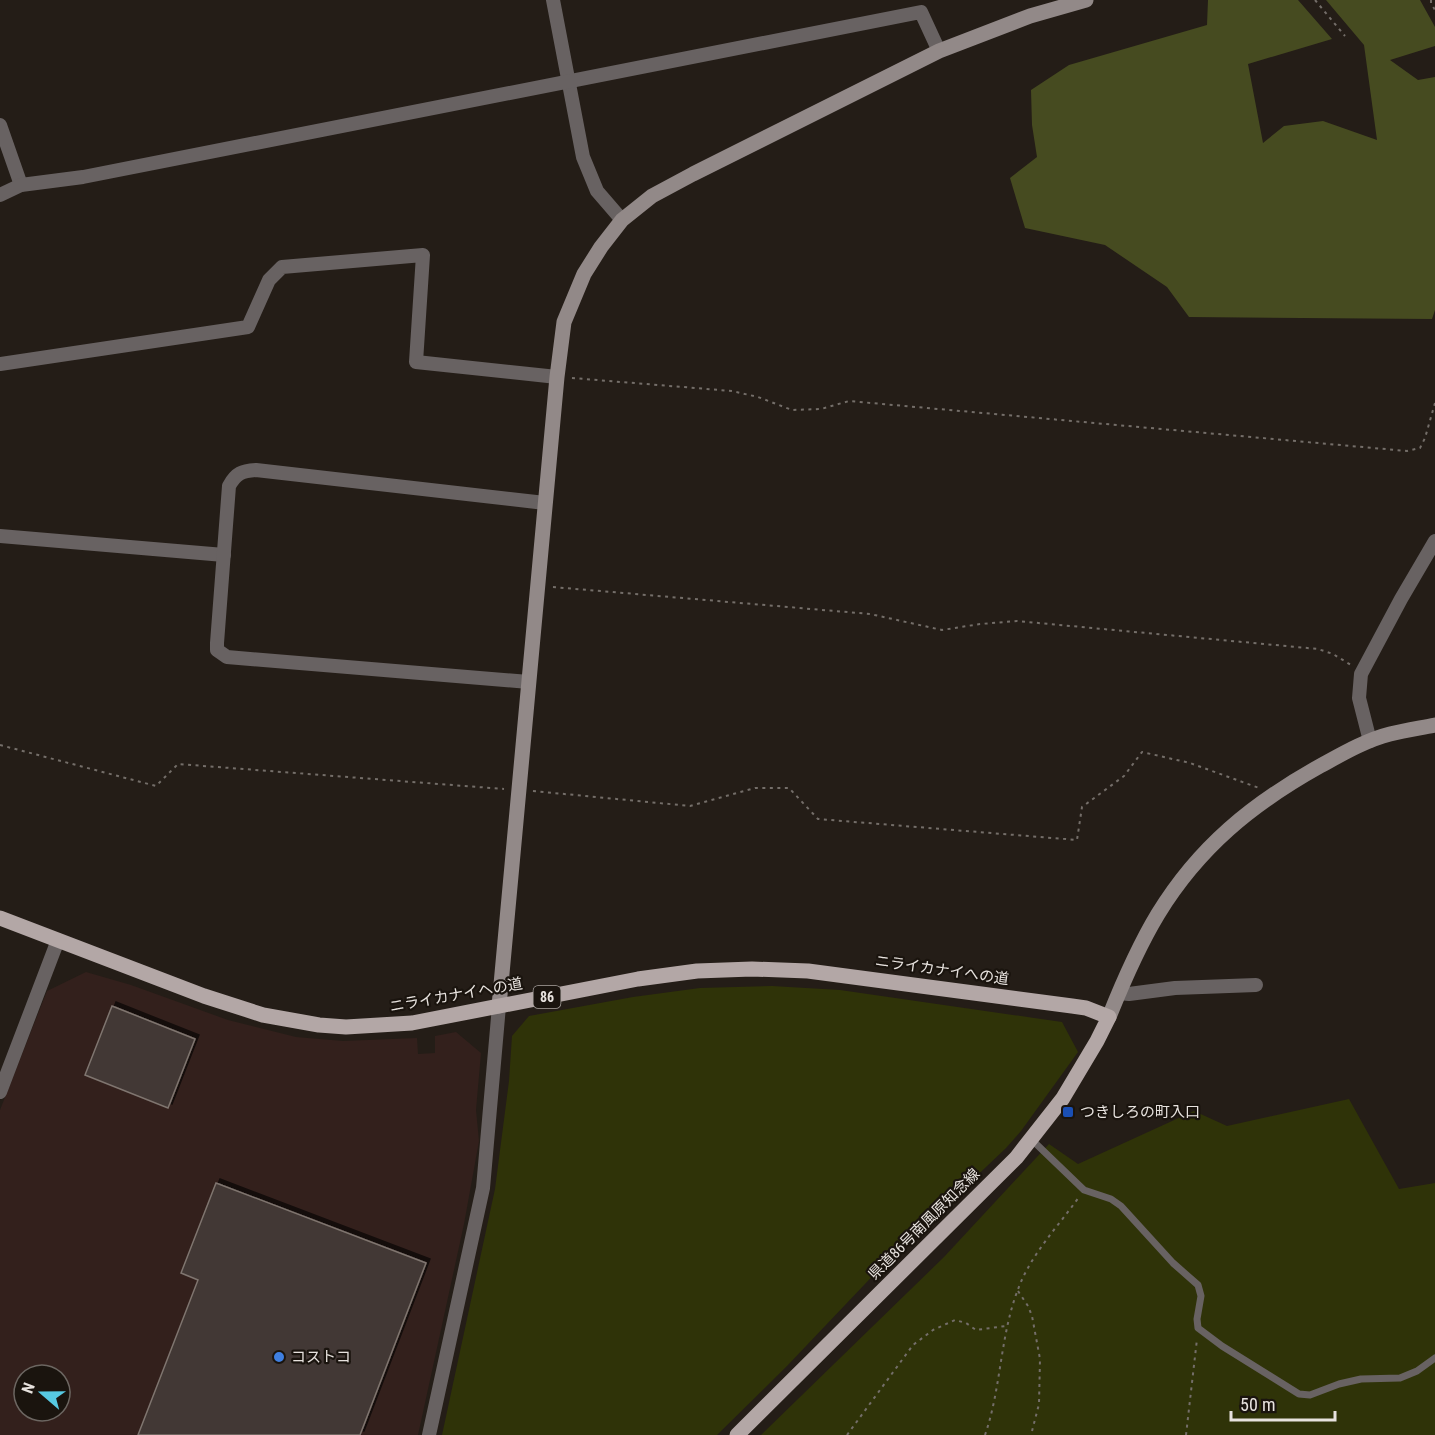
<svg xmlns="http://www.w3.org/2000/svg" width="1435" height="1435" font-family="'Roboto Condensed','Noto Sans JP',sans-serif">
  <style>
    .commercial { fill: #33201c; fill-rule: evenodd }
    .green { fill: #2f3308 }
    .forest { fill: #464b20 }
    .building { fill: #423834; stroke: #7f756f; stroke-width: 1.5; filter: url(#shadow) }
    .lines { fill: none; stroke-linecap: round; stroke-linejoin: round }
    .path { stroke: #746e69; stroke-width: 2; stroke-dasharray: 3 4.5; stroke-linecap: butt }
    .lane { stroke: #686262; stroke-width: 7 }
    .street { stroke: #686262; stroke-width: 14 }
    .secondary { stroke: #928988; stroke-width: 15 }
    .primary { stroke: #b3a7a6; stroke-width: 15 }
    .transit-dot { fill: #1a4fb4; stroke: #1a140e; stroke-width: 2 }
    .shop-dot { fill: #3f7fe0; stroke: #1a140e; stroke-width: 2 }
    .labels { text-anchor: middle; stroke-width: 4.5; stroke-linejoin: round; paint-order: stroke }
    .shield { fill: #1a140e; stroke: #aaa4a0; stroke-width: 1.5 }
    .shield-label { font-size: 14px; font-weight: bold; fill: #e7e2de }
    .street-label { font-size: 15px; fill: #e7e2de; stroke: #1a140e }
    .poi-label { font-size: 15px; fill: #e7e2de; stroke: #1a140e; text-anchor: start }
  </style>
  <defs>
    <filter id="shadow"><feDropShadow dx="4" dy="-4" stdDeviation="0" flood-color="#0009"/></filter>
  </defs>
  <rect width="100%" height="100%" fill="#241d17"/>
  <path class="commercial" d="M86,972L131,985L228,1020L296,1037L343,1041L417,1038L418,1054L435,1053V1036L456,1032L481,1053L476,1110L479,1141L464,1224L418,1435H0V1110L47,991ZM24,1375H60V1411H24Z"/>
  <g class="green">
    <polygon points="772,986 840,990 1062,1022 1078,1052 1021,1131 1006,1148 884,1264 787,1366 717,1435 442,1435 495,1189 509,1081 512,1036 529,1016 633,997 700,988"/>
    <polygon points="1349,1099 1399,1189 1435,1183 1435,1435 761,1435 944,1257 1049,1144 1078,1164 1194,1111 1227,1126"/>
  </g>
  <polygon class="forest" points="1208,0 1298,0 1332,39 1248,64 1263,143 1284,126 1323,121 1377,140 1364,45 1326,0 1420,0 1435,27 1435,46 1390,60 1418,80 1435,77 1435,310 1432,319 1189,317 1167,287 1105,245 1025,228 1010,178 1037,157 1032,125 1031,90 1069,65 1207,25"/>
  <g class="building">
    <polygon points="112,1006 195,1039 168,1108 85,1075"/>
    <polygon points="216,1183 426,1263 360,1435 138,1435 198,1280 181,1273"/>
  </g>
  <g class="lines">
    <g class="path">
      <polyline points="1315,0 1345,36"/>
      <polyline points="1431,0 1431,3 1435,10"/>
      <polyline points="572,378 732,391 758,397 792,410 821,409 849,401 1407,451 1420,448 1425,438 1435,403"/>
      <polyline points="553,587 870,614 942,630 980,624 1017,621 1318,649 1333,654 1351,665"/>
      <polyline points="0,745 156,786 178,764 504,789"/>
      <polyline points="533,791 690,806 755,788 789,788 818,819 1077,840 1082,807 1124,776 1142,752 1190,763 1259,788"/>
      <polyline points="1018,1291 1028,1306 1032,1316 1040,1359 1039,1404 1031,1435"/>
      <polyline points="847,1435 913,1345 933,1330 955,1320 966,1323 976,1330 1006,1326"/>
      <path d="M985,1435C1001,1389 1000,1338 1017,1292C1030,1255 1057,1228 1079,1197"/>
      <polyline points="1186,1435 1197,1339"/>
    </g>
    <polyline class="lane" points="1031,1139 1084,1190 1111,1199 1121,1206 1173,1263 1198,1285 1201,1296 1197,1319 1198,1328 1222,1346 1291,1389 1299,1394 1310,1395 1339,1384 1361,1379 1400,1378 1417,1371 1435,1358"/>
    <g class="street">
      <polyline points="553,0 583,157 597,191 622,220"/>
      <polyline points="0,125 21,185"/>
      <polyline points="0,195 21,185 83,177 921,12 939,51"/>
      <polyline points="0,364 248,327 269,280 282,267 423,255 416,362 557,377"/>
      <polyline points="0,536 224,555"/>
      <path d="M529,682L227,657L217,650V643L229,486C236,473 242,471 256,470L545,503"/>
      <polyline points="1370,741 1359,698 1361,674 1401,599 1435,541"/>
      <polyline points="1119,993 1129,994 1175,988 1256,985"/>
      <polyline points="0,1092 58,940"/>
      <polyline points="429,1435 483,1188 499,1006"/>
    </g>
    <g class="secondary">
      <polyline points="499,1006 557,377 564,322 584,274 601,247 622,220 652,196 693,174 939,51 1030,16 1086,0"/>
      <path d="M1109,1017C1123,982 1138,947 1158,914C1199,847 1252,804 1320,766C1342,754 1366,740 1390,734C1405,730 1420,728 1435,725"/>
    </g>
    <polyline class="primary" points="0,918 204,996 263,1015 319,1025 346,1027 412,1023 638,979 697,971 752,969 808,971 1072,1006 1086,1008 1109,1017 1097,1041 1063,1098 1016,1158 737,1435"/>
  </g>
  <rect class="transit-dot" x="1062" y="1106" width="12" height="12" rx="3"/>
  <circle class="shop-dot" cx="279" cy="1357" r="6"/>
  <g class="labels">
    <rect class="shield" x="533.5" y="986" width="27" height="22" rx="4.5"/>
    <g class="shield-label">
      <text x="547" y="1002">86</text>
    </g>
    <g class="street-label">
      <text transform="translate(942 970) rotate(8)" y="5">ニライカナイへの道</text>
      <text transform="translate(456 995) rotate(-10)" y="5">ニライカナイへの道</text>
      <text transform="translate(924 1224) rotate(-45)" y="5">県道86号南風原知念線</text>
    </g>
    <g class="poi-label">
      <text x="1080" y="1117">つきしろの町入口</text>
      <text x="291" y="1362">コストコ</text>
    </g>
  </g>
  <g transform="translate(42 1393) rotate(290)"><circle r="28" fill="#1a140e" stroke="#6c6661" stroke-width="1.5"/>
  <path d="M0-4.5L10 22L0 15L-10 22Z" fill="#57c9e2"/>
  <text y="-9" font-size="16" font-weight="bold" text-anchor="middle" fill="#e7e2de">N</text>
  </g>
  <path d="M1231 1411v9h104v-9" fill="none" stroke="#e7e2de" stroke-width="3"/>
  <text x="1240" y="1411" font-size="18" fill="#e7e2de" stroke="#1a140e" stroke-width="4.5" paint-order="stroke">50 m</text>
</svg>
